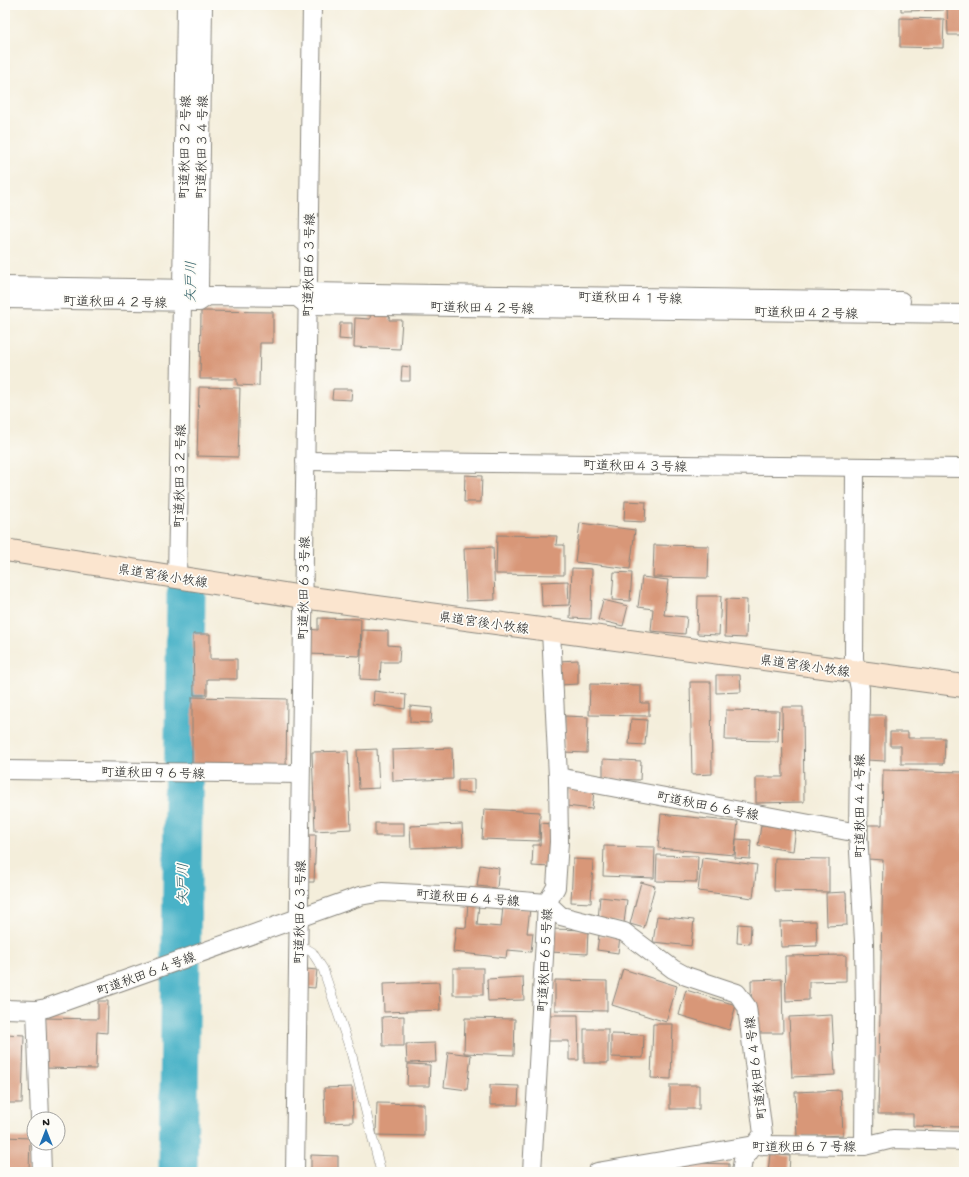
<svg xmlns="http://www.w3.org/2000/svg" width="969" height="1177" font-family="'Gochi Hand','Klee One',sans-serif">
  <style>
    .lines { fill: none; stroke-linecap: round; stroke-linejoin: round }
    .river { stroke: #48b2c7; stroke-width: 39 }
    .building { fill: #d89778 }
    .service-casing { stroke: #88857c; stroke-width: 10 }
    .minor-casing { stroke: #88857c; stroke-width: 20 }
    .secondary-casing { stroke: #88857c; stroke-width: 24 }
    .service { stroke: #fff; stroke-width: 9 }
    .minor { stroke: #fff; stroke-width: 18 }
    .secondary { stroke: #fbe5cf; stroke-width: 22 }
    .labels { text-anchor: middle; stroke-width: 3.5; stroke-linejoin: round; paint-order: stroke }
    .street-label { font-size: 13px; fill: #1c1c1c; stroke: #fdfcf7 }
    .water-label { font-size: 14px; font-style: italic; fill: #306069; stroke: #fdfcf7 }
  </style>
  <rect width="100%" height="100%" fill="#fdfcf7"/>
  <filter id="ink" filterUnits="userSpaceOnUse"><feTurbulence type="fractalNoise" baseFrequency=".025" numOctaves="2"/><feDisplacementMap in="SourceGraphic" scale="8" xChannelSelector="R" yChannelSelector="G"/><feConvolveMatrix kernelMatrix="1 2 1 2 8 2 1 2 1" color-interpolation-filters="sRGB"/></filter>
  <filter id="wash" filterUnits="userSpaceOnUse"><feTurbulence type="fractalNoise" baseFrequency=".012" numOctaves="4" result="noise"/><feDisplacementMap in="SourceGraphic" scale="16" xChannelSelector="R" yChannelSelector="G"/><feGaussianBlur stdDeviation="0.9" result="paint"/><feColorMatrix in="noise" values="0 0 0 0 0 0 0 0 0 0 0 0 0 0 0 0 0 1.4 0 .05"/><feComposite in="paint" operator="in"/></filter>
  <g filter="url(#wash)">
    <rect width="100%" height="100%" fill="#f4eedb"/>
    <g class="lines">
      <polyline class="river" points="178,1172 186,595"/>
    </g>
    <g id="blocks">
      <g class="building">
        <polygon points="901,5 944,5 944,10 901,11"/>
        <polygon points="947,5 964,5 964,35 948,35"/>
        <polygon points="900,18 944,19 943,48 900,47"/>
        <polygon points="371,310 390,311 389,320 402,320 400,349 354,347 355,318 370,319"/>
        <polygon points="201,311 273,312 273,343 260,343 259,386 237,385 237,379 200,379"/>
        <polygon points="340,323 352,323 352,340 339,339"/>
        <polygon points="402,366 410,367 410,381 401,381"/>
        <polygon points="199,387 240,388 238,457 197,456"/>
        <polygon points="333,389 352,389 351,400 332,399"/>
        <polygon points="465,475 482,476 481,502 464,502"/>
        <polygon points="625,501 646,502 645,522 624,521"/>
        <polygon points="580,523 635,530 630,569 575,562"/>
        <polygon points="497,535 557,536 556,545 564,545 564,575 496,574"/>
        <polygon points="654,545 709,546 708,578 653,577"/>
        <polygon points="493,547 495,600 466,601 464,548"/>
        <polygon points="572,568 592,569 591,619 570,618"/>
        <polygon points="614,572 632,573 630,601 612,600"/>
        <polygon points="642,577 668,580 664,615 687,617 685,634 651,631 653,609 638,607"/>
        <polygon points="568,581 569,605 542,606 541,582"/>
        <polygon points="698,596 721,596 719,635 697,634"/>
        <polygon points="726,599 747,600 746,638 725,637"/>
        <polygon points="603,600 628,606 623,626 598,620"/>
        <polygon points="318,618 361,619 360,656 308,654 308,629 318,630"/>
        <polygon points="362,630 388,631 388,645 400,646 399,662 381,662 380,680 360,679"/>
        <polygon points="193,634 210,634 210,659 237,659 237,679 207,679 207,695 194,695"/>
        <polygon points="578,660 578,684 559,685 558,661"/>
        <polygon points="716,675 740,675 741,692 716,693"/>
        <polygon points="690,682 711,682 712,774 692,775"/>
        <polygon points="590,684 641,685 641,703 649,703 649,716 589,715"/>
        <polygon points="374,691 406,695 405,709 373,705"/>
        <polygon points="192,697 287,699 286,769 192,768"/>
        <polygon points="410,706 432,708 431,723 410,722"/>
        <polygon points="782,707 803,707 804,802 756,803 756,777 783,777"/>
        <polygon points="726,710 779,711 778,741 725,740"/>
        <polygon points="867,715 885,715 885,761 867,760"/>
        <polygon points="565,716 588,717 587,753 564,752"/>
        <polygon points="631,719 647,720 645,745 629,744"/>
        <polygon points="890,732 908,732 908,738 945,738 944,764 901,764 901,746 890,746"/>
        <polygon points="452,748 453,779 393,781 392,750"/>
        <polygon points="377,749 379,788 359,789 357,750"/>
        <polygon points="348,751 351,829 315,831 312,752"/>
        <polygon points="603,759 641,761 640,780 603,779"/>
        <polygon points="883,770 964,772 964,1127 913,1126 913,1114 878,1114 883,860 868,859 868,825 882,825"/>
        <polygon points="458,779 474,779 474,793 458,792"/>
        <polygon points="568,788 594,791 592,809 566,806"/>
        <polygon points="484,809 540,812 539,841 482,839"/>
        <polygon points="661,814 738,822 734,855 658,848"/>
        <rect x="375" y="823" width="29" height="13"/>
        <polygon points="541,823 552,824 551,867 532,866 533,845 540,845"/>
        <polygon points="462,824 463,846 411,848 410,826"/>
        <polygon points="761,825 796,829 793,851 758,846"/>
        <polygon points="307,835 316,835 314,882 305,882"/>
        <polygon points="736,839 751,840 750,859 735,858"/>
        <polygon points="604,846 655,847 654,878 603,876"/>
        <polygon points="657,855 698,856 697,882 656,881"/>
        <polygon points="702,858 757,865 753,898 698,891"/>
        <polygon points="775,858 829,859 829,892 774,891"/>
        <polygon points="573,859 593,860 591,903 571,902"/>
        <polygon points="480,865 499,868 497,888 477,886"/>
        <polygon points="641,882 655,886 644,928 630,924"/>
        <polygon points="846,892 847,925 827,926 826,893"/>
        <polygon points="600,897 627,900 624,923 598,920"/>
        <polygon points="468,903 479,904 477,925 501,927 503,906 530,909 527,933 533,933 531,952 507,950 506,958 453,952 456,927 466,928"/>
        <polygon points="657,916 694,920 691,946 653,942"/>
        <polygon points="816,921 817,946 781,947 780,922"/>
        <polygon points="738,924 751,925 750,944 737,943"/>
        <polygon points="551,929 588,930 587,954 550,952"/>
        <polygon points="599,935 620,937 618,953 597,950"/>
        <polygon points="846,955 846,981 809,982 809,1000 786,1001 785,956"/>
        <rect x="453" y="968" width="30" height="27"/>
        <polygon points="306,969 317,970 315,988 304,987"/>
        <polygon points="623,969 677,986 666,1022 612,1005"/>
        <polygon points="523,977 524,1000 488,1001 487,979"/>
        <polygon points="782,979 783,1033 752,1033 751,980"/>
        <polygon points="555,980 607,981 607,1011 555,1010"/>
        <polygon points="439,982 440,1010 384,1012 383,984"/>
        <polygon points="686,990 736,1005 729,1030 679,1015"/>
        <polygon points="98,1001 108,1001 107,1033 97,1032 96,1069 42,1068 44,1018 98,1019"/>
        <polygon points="547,1015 578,1015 579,1060 569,1060 569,1041 548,1041"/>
        <polygon points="832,1015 835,1075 792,1077 789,1017"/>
        <polygon points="404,1016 404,1046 383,1046 382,1017"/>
        <polygon points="465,1018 515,1019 514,1055 464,1053"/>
        <polygon points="653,1024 673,1024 671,1079 651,1078"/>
        <rect x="584" y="1029" width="24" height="34"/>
        <polygon points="5,1034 24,1035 22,1103 5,1103"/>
        <polygon points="611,1034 644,1035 643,1058 611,1057"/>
        <polygon points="435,1043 436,1062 407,1063 406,1044"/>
        <polygon points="448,1052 471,1055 467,1090 444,1087"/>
        <polygon points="408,1064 430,1065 429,1086 407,1086"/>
        <polygon points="490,1085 519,1086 518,1105 490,1105"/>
        <rect x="670" y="1085" width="29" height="24"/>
        <polygon points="352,1087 353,1122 325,1123 324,1088"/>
        <polygon points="841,1090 843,1135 797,1137 795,1092"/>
        <polygon points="377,1103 424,1104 424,1136 376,1135"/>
        <polygon points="5,1137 30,1138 29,1172 5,1172"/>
        <polygon points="770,1154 790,1156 789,1172 768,1172"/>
        <polygon points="311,1155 338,1156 338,1172 311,1172"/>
        <polygon points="670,1162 729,1164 729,1172 670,1172"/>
      </g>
    </g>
  </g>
  <g filter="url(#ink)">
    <use href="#blocks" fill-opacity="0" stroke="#88857c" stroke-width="1"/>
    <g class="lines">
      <defs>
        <polyline id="service" points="298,944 312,952 323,969 351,1052 381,1172"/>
        <g id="minor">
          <polyline points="5,286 194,289"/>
          <polyline points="182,289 186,5"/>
          <polyline points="199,289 203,5"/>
          <polyline points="298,297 308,292 901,301"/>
          <polyline points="5,299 199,302 208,296 297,297 307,305 964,314"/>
          <polyline points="305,461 964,468"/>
          <polyline points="855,467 854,659 860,689 858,833 864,942 865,1013 864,1146"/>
          <polyline points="177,577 182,302"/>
          <polyline points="5,770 300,774"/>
          <polyline points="558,777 858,833"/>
          <polyline points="5,1009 36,1010 46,1008 360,896 382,892 459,896 547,903 561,916 624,932 673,969 686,976 737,993 747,1007 763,1134 743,1160 741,1172"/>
          <polyline points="36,1010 40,1119"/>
          <polyline points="41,1143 42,1172"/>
          <polyline points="295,1172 312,5"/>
          <polyline points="532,1172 547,903 556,887 559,842 558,777 551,631"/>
          <polyline points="597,1172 755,1145 864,1146 893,1139 964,1141"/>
        </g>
        <polyline id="secondary" points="5,550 303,597 964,686"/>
      </defs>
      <use href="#service" class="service-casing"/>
      <use href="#minor" class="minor-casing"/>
      <use href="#secondary" class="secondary-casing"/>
      <use href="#service" class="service"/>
      <use href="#minor" class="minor"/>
      <use href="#secondary" class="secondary"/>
    </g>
  </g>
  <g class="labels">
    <g class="street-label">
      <text transform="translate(184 147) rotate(-89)" y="5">町道秋田３２号線</text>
      <text transform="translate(201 147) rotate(-89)" y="5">町道秋田３４号線</text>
      <text transform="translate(308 265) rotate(-89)" y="5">町道秋田６３号線</text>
      <text transform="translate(630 297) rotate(1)" y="5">町道秋田４１号線</text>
      <text transform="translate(115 301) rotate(1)" y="5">町道秋田４２号線</text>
      <text transform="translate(482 307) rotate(1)" y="5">町道秋田４２号線</text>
      <text transform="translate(806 312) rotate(1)" y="5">町道秋田４２号線</text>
      <text transform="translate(635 465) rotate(1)" y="5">町道秋田４３号線</text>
      <text transform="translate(179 476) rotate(-89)" y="5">町道秋田３２号線</text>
      <text transform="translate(163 575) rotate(9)" y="5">県道宮後小牧線</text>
      <text transform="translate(303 588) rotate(-89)" y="5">町道秋田６３号線</text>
      <text transform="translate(484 622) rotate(8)" y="5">県道宮後小牧線</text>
      <text transform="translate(805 665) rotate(8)" y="5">県道宮後小牧線</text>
      <text transform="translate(153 772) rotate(1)" y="5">町道秋田９６号線</text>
      <text transform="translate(708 805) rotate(11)" y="5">町道秋田６６号線</text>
      <text transform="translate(859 806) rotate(-90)" y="5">町道秋田４４号線</text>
      <text transform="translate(468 897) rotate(4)" y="5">町道秋田６４号線</text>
      <text transform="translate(299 912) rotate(-89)" y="5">町道秋田６３号線</text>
      <text transform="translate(544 960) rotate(-87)" y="5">町道秋田６５号線</text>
      <text transform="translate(146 973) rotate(-20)" y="5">町道秋田６４号線</text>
      <text transform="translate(755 1068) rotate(-97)" y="5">町道秋田６４号線</text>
      <text x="804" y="1151">町道秋田６７号線</text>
    </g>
    <g class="water-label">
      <text transform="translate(190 282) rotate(-89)" y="5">矢戸川</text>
      <text transform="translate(182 884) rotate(-89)" y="5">矢戸川</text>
    </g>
  </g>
  <rect width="969" height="1177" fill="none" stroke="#fdfcf7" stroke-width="20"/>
  <g transform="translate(46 1131)"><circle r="19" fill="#fdfcf7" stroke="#a3a29f"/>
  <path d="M0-3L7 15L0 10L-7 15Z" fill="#1f6fb2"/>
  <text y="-6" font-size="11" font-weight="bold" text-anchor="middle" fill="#1c1c1c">N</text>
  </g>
</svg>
